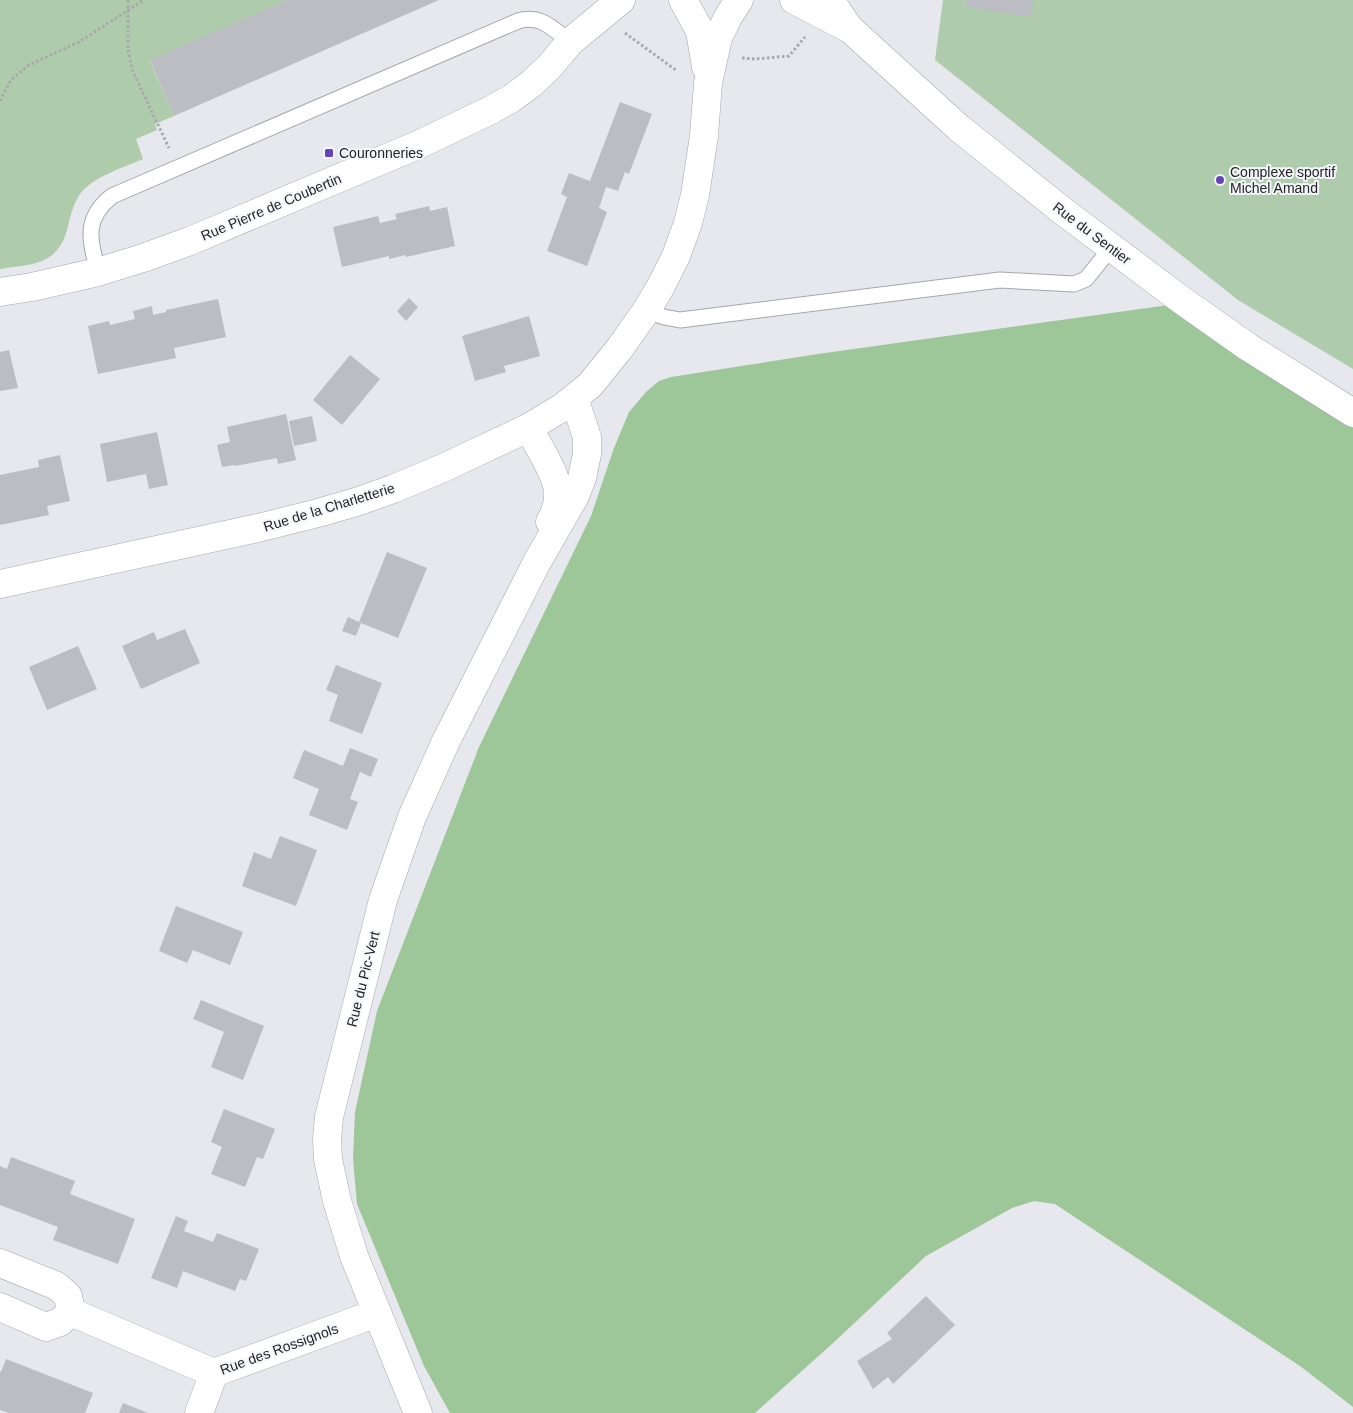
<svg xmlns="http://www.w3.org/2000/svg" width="1353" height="1413" font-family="Helvetica,sans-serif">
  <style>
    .green { fill: #aecbab }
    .forest { fill: #9dc699 }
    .building { fill: #bcbdc2 }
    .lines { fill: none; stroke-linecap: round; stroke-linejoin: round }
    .service-casing { stroke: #a6a7ac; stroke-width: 17 }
    .minor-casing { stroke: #a6a7ac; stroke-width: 29 }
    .path { stroke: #a8a8ad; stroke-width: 3; stroke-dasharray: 2.5 2.5; stroke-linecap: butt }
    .service { stroke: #fff; stroke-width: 15 }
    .minor { stroke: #fff; stroke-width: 28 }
    .poi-dot { fill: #6642bb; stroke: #f4f6fb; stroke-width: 2 }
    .labels { text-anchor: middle; stroke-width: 4; stroke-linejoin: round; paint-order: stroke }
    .poi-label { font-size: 14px; fill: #242426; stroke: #f4f6fb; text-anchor: start }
    .street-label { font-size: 14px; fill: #242426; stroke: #f4f6fb }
  </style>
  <rect width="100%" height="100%" fill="#e7e8ee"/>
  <g class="green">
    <path d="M0,0H287L150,61L174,116L155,124L157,130L136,139L143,159C125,167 92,177 80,194C73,204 70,218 67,230C57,266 31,264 0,269Z"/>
    <polygon points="943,0 1353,0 1353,369 1238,300 935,60"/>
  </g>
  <polygon class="forest" points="1176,304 1353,428 1353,1407 1300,1366 1055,1204 1034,1201 1012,1208 926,1256 832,1344 755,1413 450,1413 424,1366 357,1204 353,1159 355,1112 377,1011 479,747 591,516 614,448 629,412 646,392 659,381 671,377 818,354"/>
  <g class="building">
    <polygon points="287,0 439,0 174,116 150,60"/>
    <polygon points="967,0 1033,0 1031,17 966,7"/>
    <polygon points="620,102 652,114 629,174 625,172 618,191 606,187 599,208 607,212 587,266 547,251 567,197 561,194 569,173 590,181"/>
    <polygon points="429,206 430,211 447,207 455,246 406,257 406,255 389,259 389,256 342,267 333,227 378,216 380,223 397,219 395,214"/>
    <polygon points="409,298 418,307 406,321 397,311"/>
    <polygon points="218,299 226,337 174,348 176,358 98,374 88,326 109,321 110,325 135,319 133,311 152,306 153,315 166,312 166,310"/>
    <polygon points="529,316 540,356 504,366 506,372 475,381 462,336"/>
    <polygon points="9,350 18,388 0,391 0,352"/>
    <polygon points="350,355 380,379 342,425 313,400"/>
    <polygon points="286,414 296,460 278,464 277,458 235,466 234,465 222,467 217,445 230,442 227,427"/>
    <polygon points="312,416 317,441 294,446 289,421"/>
    <polygon points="157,432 168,485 149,489 146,474 107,482 100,444"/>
    <polygon points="60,455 70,501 47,506 49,515 0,525 0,475 39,467 38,460"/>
    <polygon points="387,552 427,568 398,638 361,623 356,636 342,631 348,617 359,622"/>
    <polygon points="185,629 200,663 141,689 122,646 154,632 157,640"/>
    <polygon points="78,646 97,689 47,710 29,667"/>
    <polygon points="336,665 382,683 362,734 329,721 338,695 326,690"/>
    <polygon points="350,748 378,759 371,777 360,772 350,799 358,802 347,830 309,815 319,789 293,778 304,750 343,766"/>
    <polygon points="280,836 317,850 296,906 242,886 254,852 271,859"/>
    <polygon points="176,906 243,932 230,965 193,950 187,963 159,951"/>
    <polygon points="201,1000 264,1026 243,1080 211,1067 224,1032 193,1019"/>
    <polygon points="224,1109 275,1129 263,1159 257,1157 245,1187 211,1174 222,1147 211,1142"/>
    <polygon points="11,1157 75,1181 70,1194 135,1219 118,1264 53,1240 58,1227 0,1205 0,1166 7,1169"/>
    <polygon points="176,1216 188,1221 184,1231 213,1242 217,1233 259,1249 246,1281 240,1279 235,1291 183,1271 177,1288 151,1278"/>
    <polygon points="926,1296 955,1325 893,1384 888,1377 873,1389 857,1361 892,1339 887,1333"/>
    <polygon points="6,1359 93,1393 85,1413 9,1413 0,1410 0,1371 1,1372"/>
    <polygon points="123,1403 148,1413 119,1413"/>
  </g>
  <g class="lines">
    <defs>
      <g id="service">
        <path d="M98,272C90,240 83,219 112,196L518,21C541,14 553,29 570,42"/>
        <polyline points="646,311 664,317 680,320 1000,280 1074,284 1086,279 1111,248"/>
      </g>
      <g id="minor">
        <polyline points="683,0 700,31 706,67"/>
        <polyline points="794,0 848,28"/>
        <polyline points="830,0 849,28 959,128 1064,212 1180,299 1248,347 1353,413"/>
        <polyline points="0,292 32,287 98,272 143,258 190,241 420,144 491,110 512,98 531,84 549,67 570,42 621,0"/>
        <path d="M528,428C537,443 557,475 558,492C559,503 555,513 550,522"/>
        <polyline points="0,584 258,528 318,513 356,502 393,489 443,468 528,428 563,407 590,385 620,348 646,311 661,286 676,256 688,223 695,195 704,136 708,83 718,38 728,17 739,0"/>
        <polyline points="0,1263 57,1286 68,1296 71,1312"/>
        <polyline points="0,1307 46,1327 60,1322 71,1312"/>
        <polyline points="71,1312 214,1373 377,1313"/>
        <polyline points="199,1413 214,1373"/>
        <polyline points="418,1413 354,1256 337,1201 328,1159 327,1139 329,1117 383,900 412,817 446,741 537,562 575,496 582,478 587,454 587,437 574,398"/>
      </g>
    </defs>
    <use href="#service" class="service-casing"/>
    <use href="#minor" class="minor-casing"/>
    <g class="path">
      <polyline points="128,0 128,50 133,72 169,148"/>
      <polyline points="625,33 677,71"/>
      <polyline points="742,58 755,59 789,56 805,37"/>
      <polyline points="0,101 11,80 29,65 79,42 144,0"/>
    </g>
    <use href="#service" class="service"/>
    <use href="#minor" class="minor"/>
  </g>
  <g class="poi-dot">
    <rect x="324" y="148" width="10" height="10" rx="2.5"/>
    <circle cx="1220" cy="180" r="5"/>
  </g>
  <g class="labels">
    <g class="poi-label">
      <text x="339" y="158">Couronneries</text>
      <text x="1230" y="177">Complexe sportif<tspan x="1230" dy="16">Michel Amand</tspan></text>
    </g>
    <g class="street-label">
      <text transform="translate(271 207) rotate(-23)" y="5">Rue Pierre de Coubertin</text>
      <text transform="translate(1092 233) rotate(37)" y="5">Rue du Sentier</text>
      <text transform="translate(329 507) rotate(-17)" y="5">Rue de la Charletterie</text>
      <text transform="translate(363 979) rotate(-76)" y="5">Rue du Pic-Vert</text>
      <text transform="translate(279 1349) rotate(-20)" y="5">Rue des Rossignols</text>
    </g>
  </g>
</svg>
